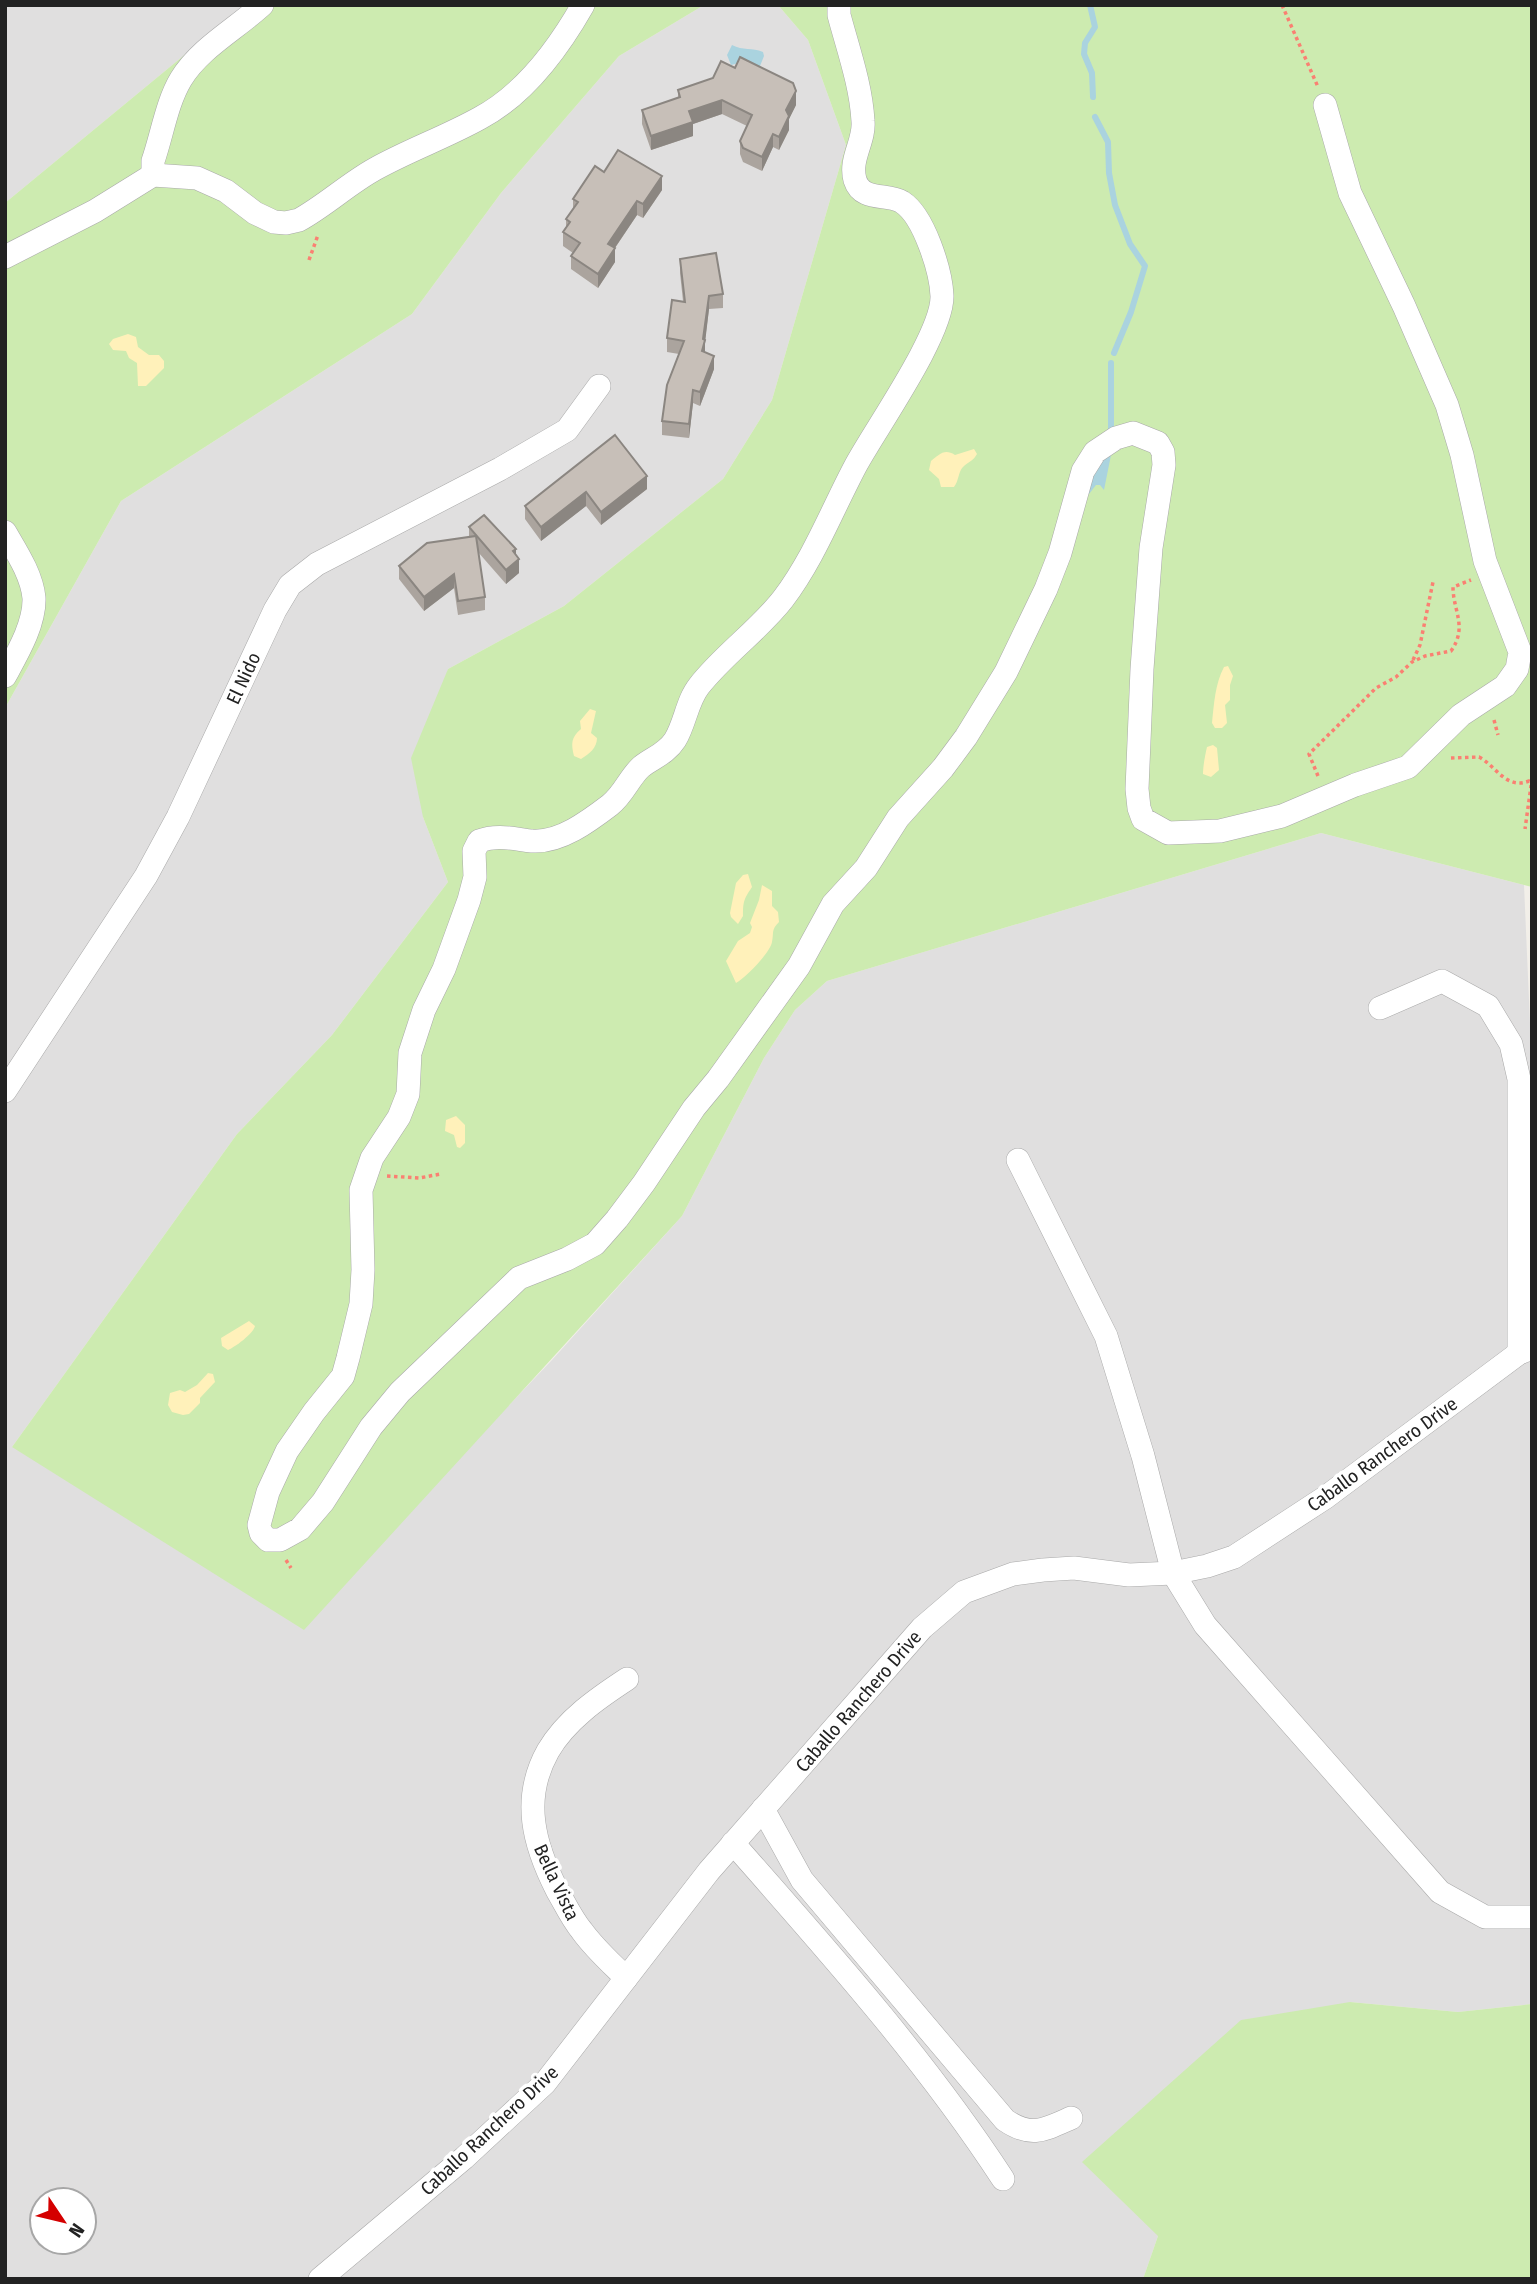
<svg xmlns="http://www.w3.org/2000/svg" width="1537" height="2284" font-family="'Fira Sans Condensed',sans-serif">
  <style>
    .residential { fill: #e0dfdf; fill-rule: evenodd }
    .grass { fill: #cdebb0 }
    .sand { fill: #fff1ba }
    .water { fill: #aad3df }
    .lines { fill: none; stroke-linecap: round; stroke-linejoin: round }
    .stream { stroke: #aad3df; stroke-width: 6 }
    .minor-casing { stroke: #a9a9a9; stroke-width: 24 }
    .path { stroke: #fa8072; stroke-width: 3.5; stroke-dasharray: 3.5 3.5; stroke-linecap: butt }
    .minor { stroke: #fff; stroke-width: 23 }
    .wall { fill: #aba49e }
    .shaded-wall { fill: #8b8681 }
    .building { fill: #c7bfb8; stroke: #8b8681; stroke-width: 2 }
    .labels { text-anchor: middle; stroke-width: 7; stroke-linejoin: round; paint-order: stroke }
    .street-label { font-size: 19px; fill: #222; stroke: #fff }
  </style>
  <rect width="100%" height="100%" fill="#f2efe9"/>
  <g class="residential">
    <polygon points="5,5 245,5 5,203"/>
    <path d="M704,5H778L808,40L846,145L772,400L723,479L564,606L448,669L423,817L448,882L332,1035L237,1134L12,1447L471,1445L552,1360L682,1216L764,1058L795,1010L827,981L1321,833L1524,885L1532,1069V2004L1458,2012L1350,2002L1158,2236L1143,2279H5V708L121,501L412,314L501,193L619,56ZM42,2200H84V2242H42Z"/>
  </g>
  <g class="grass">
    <polygon points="245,5 704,5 619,56 501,193 412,314 121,501 5,708 5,203"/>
    <polygon points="778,5 1532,5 1532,887 1321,833 827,981 795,1010 764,1058 682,1216 304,1630 12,1447 237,1134 332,1035 448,882 423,817 411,758 448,669 564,606 723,479 772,400 846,145 808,40"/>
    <polygon points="1350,2002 1458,2012 1532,2004 1532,2279 1143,2279 1158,2236 1082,2162 1241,2020"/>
  </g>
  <g class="sand">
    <polygon points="128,334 136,337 138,347 149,355 159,355 164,361 164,368 146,386 138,386 137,363 129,358 126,351 113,350 109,344 113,339"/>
    <path d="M974,449L977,454C973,461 970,461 964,466C958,471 959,481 954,487H941L939,479L929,470L931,461C939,455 944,448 955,455Z"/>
    <path d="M1228,666L1233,676L1230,685V700L1225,705L1227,723L1222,728H1215L1212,723C1214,704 1215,684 1224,667Z"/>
    <path d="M590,709L596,711L591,733L597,738C597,748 589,754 581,759L574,756C571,744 571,737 581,729L580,721Z"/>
    <path d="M1213,745L1217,748L1219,770L1211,777L1203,774C1203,767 1205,755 1207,747Z"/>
    <path d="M748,874L752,887C744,899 743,901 743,916L738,924L731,917L730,913L736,883L743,875Z"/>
    <path d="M762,885L772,891V906L778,912L779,922C771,930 774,932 772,942C770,953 746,977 736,983L726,961L738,941L750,933L752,927L750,923L759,900Z"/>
    <polygon points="456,1116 465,1125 465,1143 460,1148 457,1147 454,1135 445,1131 446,1120"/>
    <path d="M249,1321L255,1326C253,1334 235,1347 228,1350L222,1346L221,1338Z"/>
    <polygon points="208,1373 213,1374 215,1382 200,1398 200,1403 189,1414 183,1415 172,1412 168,1405 170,1393 180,1390 185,1392 197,1385"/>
  </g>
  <g class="water">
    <path d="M732,45C743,51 752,47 763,52L764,56L760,66L755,68L743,62L731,65L727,55Z"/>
    <polygon points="1111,455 1104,490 1100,485 1096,485 1089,494 1085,482 1090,469"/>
  </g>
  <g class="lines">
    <g class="stream">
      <polyline points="1090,5 1095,27 1085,43 1084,54 1092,73 1093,97"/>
      <polyline points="1095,117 1108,142 1109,173 1115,205 1130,244 1145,266 1131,312 1114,353"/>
      <polyline points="1111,434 1111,363"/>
    </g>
    <defs>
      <g id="minor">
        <path d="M839,5V15C848,49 861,85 863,121C865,141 849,159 855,180C862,202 887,193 902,202C924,216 941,271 942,296C943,334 876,428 856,465C832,510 814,558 783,599C759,630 723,655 699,686C687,701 685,724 675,740C666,754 652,758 641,767C629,778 624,794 610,805C589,821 560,843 532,841C514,839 497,834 479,841L474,851L475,877L469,900L444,969L424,1010L410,1053L408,1094L399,1117L372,1158L361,1190L363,1270L361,1304L348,1358L343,1376L314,1412L287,1451L268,1492L259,1525L261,1533L268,1540H280L300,1529L323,1502L371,1427L400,1392L519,1278L567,1259L595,1244L617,1219L644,1183L694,1108L718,1079L799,966L833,904L866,868L898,818L943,768L966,737L1006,672L1046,589L1060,553L1083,471L1095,452L1116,438L1133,433L1158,443L1163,452L1164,465L1151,548L1142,669L1137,789L1139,808L1143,819L1168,833L1220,831L1282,816L1355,785L1408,767L1461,715L1505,686L1517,669L1520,652L1485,561L1462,455L1447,405L1404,306L1350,193L1325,105"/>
        <path d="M153,175V161C162,135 167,102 181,79C200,48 236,29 262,5"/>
        <path d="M5,257L95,211L153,175L197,178L226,191L255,213L274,222L286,223L299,220C326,205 348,184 375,169C409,150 446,137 480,118C525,94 558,49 583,5"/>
        <path d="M5,532C16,551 32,575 34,598C35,624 17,654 5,676"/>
        <polyline points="1380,1008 1442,981 1488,1006 1511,1044 1519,1079 1519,1353"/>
        <polyline points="5,1091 146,876 178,817 275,610 290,585 317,564 500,469 567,430 599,386"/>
        <polyline points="1018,1160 1106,1336 1143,1456 1173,1573 1205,1625 1440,1892 1485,1917 1532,1917"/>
        <path d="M763,1809L802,1880L1005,2120C1031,2138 1044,2130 1071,2118"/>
        <path d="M733,1843C828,1951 924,2058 1003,2179"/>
        <path d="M626,1978C611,1963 595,1949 582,1931C572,1919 565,1904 557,1890C534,1845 521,1799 548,1751C566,1720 598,1698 627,1679"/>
        <polyline points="320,2279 464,2158 545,2083 709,1871 922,1628 964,1592 1013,1574 1043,1570 1074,1568 1129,1575 1173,1573 1207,1566 1234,1557 1326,1497 1519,1353 1532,1348"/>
      </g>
    </defs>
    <use href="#minor" class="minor-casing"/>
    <g class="path">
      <polyline points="1282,5 1318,87"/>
      <polyline points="309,260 318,235"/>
      <polyline points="1413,660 1420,645 1433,582"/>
      <polyline points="1494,720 1498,735"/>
      <path d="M1451,758L1479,757C1496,766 1506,790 1529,781L1531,786L1525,829"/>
      <path d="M1318,776L1309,754L1376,688L1396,677L1412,662L1425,656L1451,651C1468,627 1453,611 1453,587L1471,580"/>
      <polyline points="387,1176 419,1178 441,1174"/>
      <polyline points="286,1560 291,1568"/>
    </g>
    <use href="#minor" class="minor"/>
  </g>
  <g class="wall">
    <polygon points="678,90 796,105 789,119 789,130 779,150 773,147 762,171 743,162 740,154 740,141 747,126 722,114 693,124 693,136 651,150 642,124 642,110 678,98"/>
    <polygon points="604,172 662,190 643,218 637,215 615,248 615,262 598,288 571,269 571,256 573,253 563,246 563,232 566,227 566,219 573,209 573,199"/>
    <polygon points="680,259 723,294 723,308 709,309 705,340 705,353 714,369 700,406 693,403 689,438 662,435 662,421 679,354 667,352 667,338 683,301 680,273"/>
    <polygon points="615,435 647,489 601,525 586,506 541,541 525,519 525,506"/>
    <polygon points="469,527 516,555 519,573 506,584 478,552 485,597 485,610 458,615 454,588 424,611 399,579 399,566 469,537"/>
  </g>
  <g class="shaded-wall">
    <polygon points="796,91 796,105 789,119 789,130 779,150 779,137 786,110"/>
    <polygon points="722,100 722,114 693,124 693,136 651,150 651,136 689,111"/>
    <polygon points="773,134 773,147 762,171 762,157"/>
    <polygon points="662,176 662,190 643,218 643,204"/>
    <polygon points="637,201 637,215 608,258 608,244"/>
    <polygon points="615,248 615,262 598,288 598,274"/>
    <polygon points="709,296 709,309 705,343 705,340 705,354 702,351"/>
    <polygon points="714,356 714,369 700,406 700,392"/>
    <polygon points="693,390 693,403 689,438 689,424"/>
    <polygon points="647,476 647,489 601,525 601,512"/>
    <polygon points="586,492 586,506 541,541 541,527"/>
    <polygon points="516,549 516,562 519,559 519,573 506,584 506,570 513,551"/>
    <polygon points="454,574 454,588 424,611 424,597"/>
  </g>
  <g class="building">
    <polygon points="740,57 793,83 796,91 786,110 789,116 779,137 773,134 762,157 743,148 740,141 752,115 722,100 689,111 693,122 651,136 642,110 680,97 678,90 713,78 721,61 735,68"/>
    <polygon points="618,150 662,176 643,204 637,201 608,244 615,248 598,274 571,256 580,243 563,232 570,222 566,219 578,202 573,199 595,166 604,172"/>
    <polygon points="716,253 723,294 709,296 703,339 705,340 702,351 714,356 700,392 693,390 689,424 662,421 667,385 684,341 667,338 672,300 685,302 680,259"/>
    <polygon points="615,435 647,476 601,512 586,492 541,527 525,506"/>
    <polygon points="484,515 516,549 513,551 519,559 506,570 469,527"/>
    <polygon points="476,536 485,597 458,601 454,574 424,597 399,566 427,543"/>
  </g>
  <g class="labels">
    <g class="street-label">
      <text transform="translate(243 678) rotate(-65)" y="7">El Nido</text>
      <text transform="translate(1382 1454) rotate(-36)" y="7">Caballo Ranchero Drive</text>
      <text transform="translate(858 1701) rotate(-49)" y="7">Caballo Ranchero Drive</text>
      <text transform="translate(557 1882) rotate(65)" y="7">Bella Vista</text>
      <text transform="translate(489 2130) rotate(-43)" y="7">Caballo Ranchero Drive</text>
    </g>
  </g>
  <rect width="1537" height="2284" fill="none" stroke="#222222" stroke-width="14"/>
  <g transform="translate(63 2221) rotate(125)"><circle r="33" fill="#ffffff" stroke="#a7a7a7" stroke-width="2"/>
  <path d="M0-5L12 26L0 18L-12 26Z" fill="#d40000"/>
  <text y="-10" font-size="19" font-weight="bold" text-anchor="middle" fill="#222222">N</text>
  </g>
</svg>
